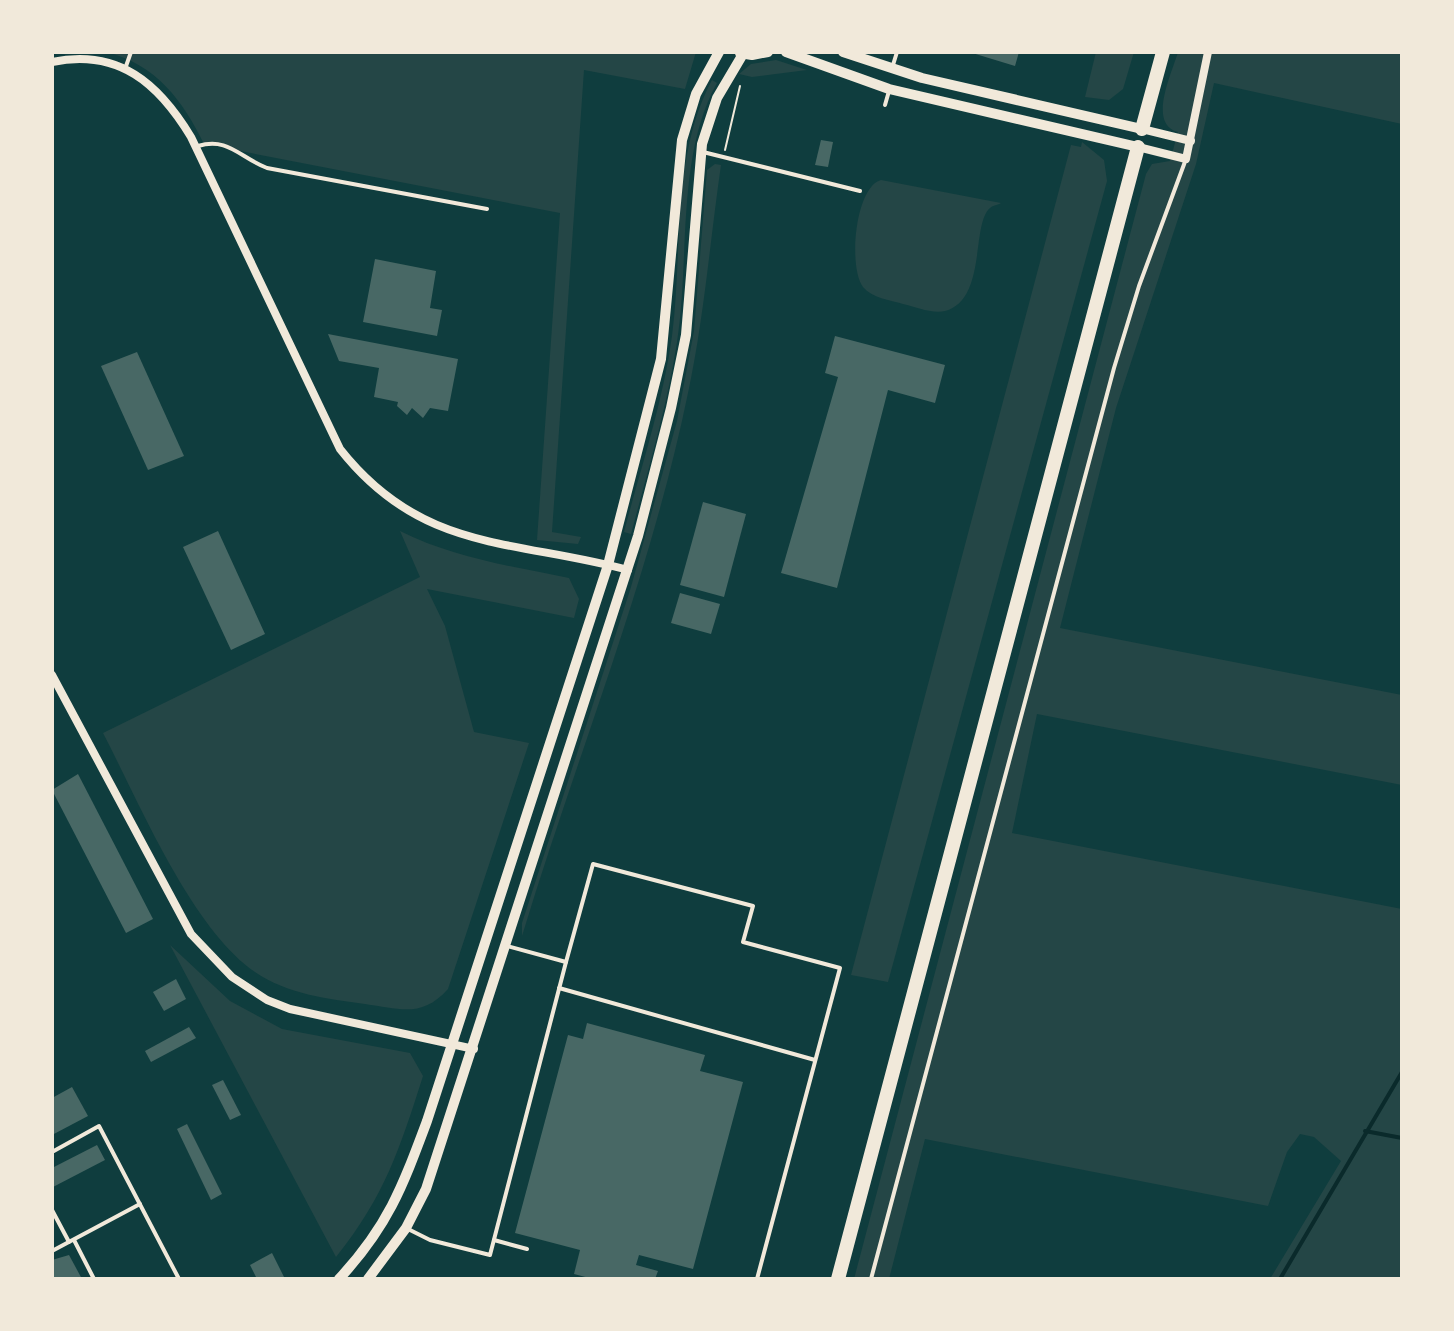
<svg xmlns="http://www.w3.org/2000/svg" width="1454" height="1331" font-family="'Archivo Narrow',sans-serif">
  <style>
    .green { fill: #244646 }
    .lines { fill: none; stroke-linecap: round; stroke-linejoin: round }
    .stream { stroke: #0a2a2b; stroke-width: 4 }
    .building { fill: #486865 }
    .path { stroke: #f1e9da; stroke-width: 2 }
    .service { stroke: #f1e9da; stroke-width: 4 }
    .minor { stroke: #f1e9da; stroke-width: 8 }
    .tertiary { stroke: #f1e9da; stroke-width: 10 }
    .trunk { stroke: #f1e9da; stroke-width: 14 }
  </style>
  <rect width="100%" height="100%" fill="#0f3d3e"/>
  <g class="green">
    <path d="M106,52H696L685,89L584,70L552,532L581,537L578,544L537,540L560,213L204,144C183,101 156,64 106,52Z"/>
    <polygon points="1096,52 1134,52 1123,89 1109,100 1085,97"/>
    <path d="M1178,52H1402V124L1214,83L1196,164L1116,408L1060,628L1402,695V785L1037,714L1012,833L1402,909V1279H1270L1341,1161L1314,1137L1300,1134L1287,1152L1268,1206L925,1139L889,1279H854L1146,174L1152,164L1170,161L1178,132C1147,124 1172,73 1178,52Z"/>
    <polygon points="776,60 807,70 752,77 739,74 751,64"/>
    <path d="M712,80L717,83C676,156 690,260 677,342C667,407 648,470 631,534L624,532C641,467 663,402 672,336C683,252 671,156 712,80Z"/>
    <polygon points="1082,142 1104,160 1107,181 888,982 851,975 1071,145 1081,147"/>
    <path d="M715,164L721,165C710,241 704,318 688,393C650,578 577,755 522,936V923L631,587L677,421L694,331L707,170Z"/>
    <path d="M881,180L1001,203C998,205 993,205 990,208C971,224 987,300 945,311C932,314 916,307 903,304C890,300 872,298 863,287C848,267 855,187 881,180Z"/>
    <path d="M400,531C454,558 511,566 569,578L579,599L574,618L427,589L445,626L474,732L529,743L448,989C422,1018 401,1009 365,1004C328,999 287,994 255,972C191,928 139,802 103,733L420,577Z"/>
    <path d="M170,945L230,1001L282,1029L410,1053L423,1076C400,1148 385,1196 336,1257Z"/>
  </g>
  <g class="lines">
    <g class="stream">
      <polyline points="1365,1131 1402,1138"/>
      <polyline points="1280,1279 1402,1072"/>
    </g>
  </g>
  <g class="building">
    <polygon points="969,52 1019,52 1015,66"/>
    <polygon points="821,140 833,142 828,167 815,165"/>
    <polygon points="375,259 436,271 430,308 442,310 437,336 363,322"/>
    <polygon points="328,334 458,359 448,411 430,408 423,418 412,408 407,415 397,406 398,402 374,397 379,368 339,361"/>
    <polygon points="835,336 945,365 935,403 888,390 837,588 781,573 838,377 825,373"/>
    <polygon points="137,352 184,456 148,470 101,366"/>
    <polygon points="703,502 746,514 724,597 680,585"/>
    <polygon points="218,531 265,634 231,650 183,547"/>
    <polygon points="680,593 720,604 711,634 671,623"/>
    <polygon points="78,774 153,919 126,933 52,790"/>
    <polygon points="176,979 186,999 164,1011 153,992"/>
    <polygon points="587,1023 705,1055 700,1071 743,1082 693,1269 639,1255 636,1265 658,1271 655,1279 593,1279 574,1274 580,1250 515,1233 568,1035 583,1039"/>
    <polygon points="189,1027 196,1038 151,1062 145,1051"/>
    <polygon points="223,1080 241,1115 230,1120 212,1085"/>
    <polygon points="72,1087 88,1116 52,1135 52,1098"/>
    <polygon points="187,1124 222,1194 211,1200 177,1129"/>
    <polygon points="97,1145 105,1160 53,1187 52,1168"/>
    <polygon points="272,1253 285,1279 257,1279 250,1265"/>
    <polygon points="69,1255 82,1279 52,1279 52,1260"/>
  </g>
  <g class="lines">
    <polyline class="path" points="725,150 740,86"/>
    <g class="service">
      <polyline points="893,65 897,52"/>
      <polyline points="125,69 131,52"/>
      <polyline points="885,105 889,91"/>
      <path d="M198,146C228,137 239,157 267,168L487,209"/>
      <polyline points="703,152 860,191"/>
      <polyline points="566,962 593,864 753,906 743,942 840,968 757,1279"/>
      <polyline points="559,988 815,1060"/>
      <polyline points="52,1152 99,1126 179,1279"/>
      <polyline points="52,1210 69,1242"/>
      <polyline points="408,1229 430,1240 490,1255 566,962 507,946"/>
      <polyline points="74,1240 94,1279"/>
      <polyline points="494,1240 527,1249"/>
      <polyline points="52,1251 140,1204"/>
      <polyline points="871,1279 1114,368 1139,286 1186,159"/>
    </g>
    <g class="minor">
      <path d="M52,62C119,48 159,84 191,137L340,449C422,553 513,539 628,570"/>
      <polyline points="1142,129 1191,141"/>
      <polyline points="1138,147 1186,159 1208,52"/>
      <polyline points="52,675 191,934 232,977 267,1000 290,1009 474,1049"/>
    </g>
    <g class="tertiary">
      <polyline points="786,52 889,89 1138,147"/>
      <polyline points="843,52 922,78 1142,129"/>
      <polyline points="740,53 752,55 768,52"/>
      <path d="M339,1279C388,1226 402,1188 427,1121L608,565L661,359L682,140L696,94L719,52"/>
      <polyline points="368,1279 406,1228 426,1189 638,536 671,408 686,335 702,144 717,98 743,54"/>
    </g>
    <g class="trunk">
      <polyline points="1142,129 1163,52"/>
      <polyline points="838,1279 1138,147"/>
    </g>
  </g>
  <rect width="1454" height="1331" fill="none" stroke="#f1e9da" stroke-width="108"/>
</svg>
